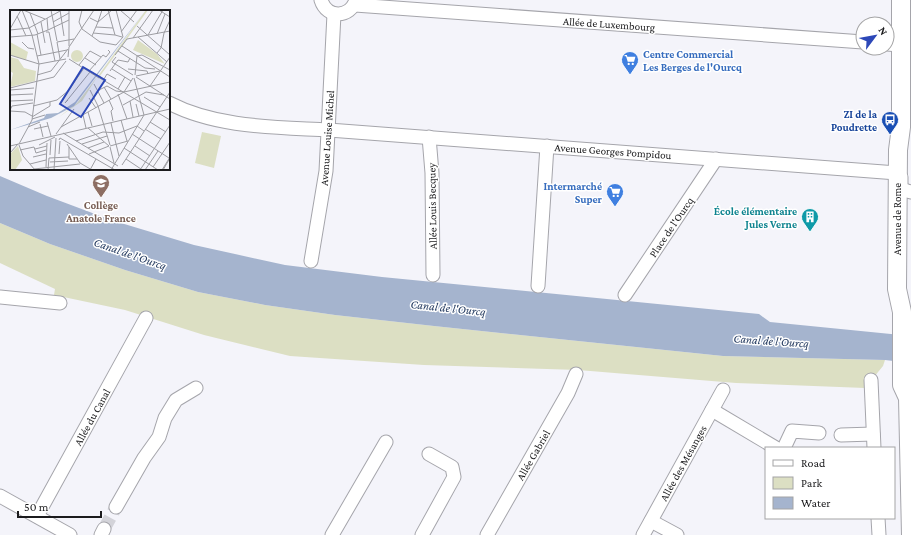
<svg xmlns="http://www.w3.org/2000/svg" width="911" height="535" font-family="'Crimson Pro',serif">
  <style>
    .park { fill: #dcdfc3 }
    .water { fill: #a5b4ce }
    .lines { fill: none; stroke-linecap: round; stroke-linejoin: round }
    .street-tunnel { stroke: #d3d3d9; stroke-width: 13; stroke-dasharray: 13 6; stroke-linecap: butt }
    .street-casing { stroke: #a5a5ab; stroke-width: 15 }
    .secondary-casing { stroke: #a5a5ab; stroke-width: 20 }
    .street { stroke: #fff; stroke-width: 13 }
    .secondary { stroke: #fff; stroke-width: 18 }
    .labels { text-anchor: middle; stroke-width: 3; stroke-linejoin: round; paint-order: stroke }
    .street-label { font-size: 11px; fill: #1b1b1d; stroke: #fff }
    .shop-label { font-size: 11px; font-weight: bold; fill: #366cbe; stroke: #fff; text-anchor: start }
    .transit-label { font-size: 11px; font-weight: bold; fill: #164399; stroke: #fff; text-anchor: end }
    .education-label { font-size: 11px; font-weight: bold; fill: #785e54; stroke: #fff }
    .culture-label { font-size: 11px; font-weight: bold; fill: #0d838f; stroke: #fff; text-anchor: end }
    .water-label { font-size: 12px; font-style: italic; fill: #263c61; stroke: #fff }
    .inset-road { fill: none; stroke: #9d9da2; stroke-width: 1 }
    .view { fill: #2d48b8; fill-opacity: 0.15; stroke: #2d48b8; stroke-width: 2 }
    .inset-edge { fill: none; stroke: #1b1b1d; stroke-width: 2 }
  </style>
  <rect width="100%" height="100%" fill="#f4f4fa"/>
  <g class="park">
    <polygon points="202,132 221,136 214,168 195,163"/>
    <polygon points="0,223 50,244 125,270 198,292 265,305 335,315 434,326 723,356 885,360 883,366 865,388 736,383 578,370 424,365 290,356 204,335 125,310 54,295 55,289 0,263"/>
  </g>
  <polygon class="water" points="0,176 47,196 111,220 194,245 285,265 382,277 759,314 770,322 911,336 911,363 885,360 723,356 434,326 335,315 265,305 198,292 125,270 50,244 0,223"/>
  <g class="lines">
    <polyline class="street-tunnel" points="104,529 116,507"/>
    <defs>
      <g id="street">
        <path d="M321,0C327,19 350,18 356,0"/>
        <polyline points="355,5 863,42"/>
        <polyline points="887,44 900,45"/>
        <path d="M169,103C217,128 276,127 329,130L897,173"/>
        <polyline points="429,137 432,173 433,275"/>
        <polyline points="901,177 901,188 907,191 911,192"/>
        <polyline points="311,261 326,171 334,14"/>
        <polyline points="538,286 547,146"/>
        <polyline points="625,295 716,159"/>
        <polyline points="0,297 60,303"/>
        <polyline points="871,380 874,448"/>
        <polyline points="712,410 776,448"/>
        <polyline points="841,435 873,434"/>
        <polyline points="784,448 792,431 819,433"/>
        <polyline points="0,496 70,535"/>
        <polyline points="116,507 144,458 159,437 165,418 176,400 196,388"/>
        <polyline points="37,516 146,318"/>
        <polyline points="878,518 879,535"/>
        <polyline points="651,521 677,535"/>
        <polyline points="101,535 104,529"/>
        <polyline points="332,535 386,442"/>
        <polyline points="422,535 454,477 452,467 429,454"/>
        <polyline points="487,535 568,393 576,374"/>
        <polyline points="643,535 723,390"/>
      </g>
      <polyline id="secondary" points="901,0 901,127 898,150 897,289 902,312 902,385 908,398 911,535"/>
    </defs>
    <use href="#street" class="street-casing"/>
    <use href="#secondary" class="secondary-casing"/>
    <use href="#street" class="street"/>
    <use href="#secondary" class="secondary"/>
  </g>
  <defs>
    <symbol id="supermarket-pin" viewBox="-11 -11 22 30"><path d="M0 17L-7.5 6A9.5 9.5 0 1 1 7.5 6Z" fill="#3f7fe0" stroke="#fff"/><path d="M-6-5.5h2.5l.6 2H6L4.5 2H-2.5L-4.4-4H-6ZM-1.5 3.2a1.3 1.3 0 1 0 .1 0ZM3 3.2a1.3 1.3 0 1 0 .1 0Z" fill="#fff"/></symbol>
    <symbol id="bus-pin" viewBox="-11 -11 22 30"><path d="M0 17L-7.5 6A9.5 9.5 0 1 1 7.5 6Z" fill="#1a4fb4" stroke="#fff"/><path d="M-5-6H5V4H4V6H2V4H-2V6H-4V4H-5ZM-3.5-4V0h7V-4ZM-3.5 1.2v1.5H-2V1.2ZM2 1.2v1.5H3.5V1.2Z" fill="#fff"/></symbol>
    <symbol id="school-pin" viewBox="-11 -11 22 30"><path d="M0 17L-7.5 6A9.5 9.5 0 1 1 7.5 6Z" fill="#8d6e63" stroke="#fff"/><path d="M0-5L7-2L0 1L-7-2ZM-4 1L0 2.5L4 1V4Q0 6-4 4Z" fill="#fff"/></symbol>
    <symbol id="building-pin" viewBox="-11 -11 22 30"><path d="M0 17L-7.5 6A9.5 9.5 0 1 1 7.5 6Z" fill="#0f9aa8" stroke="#fff"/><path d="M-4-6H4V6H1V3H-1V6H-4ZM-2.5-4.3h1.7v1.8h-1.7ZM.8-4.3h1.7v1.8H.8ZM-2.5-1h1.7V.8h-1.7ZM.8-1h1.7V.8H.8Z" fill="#fff"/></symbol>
  </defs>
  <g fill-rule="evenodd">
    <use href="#supermarket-pin" x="620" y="50" width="20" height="27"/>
    <use href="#bus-pin" x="880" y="110" width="20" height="27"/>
    <use href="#school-pin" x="91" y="173" width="20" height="27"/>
    <use href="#supermarket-pin" x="605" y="182" width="20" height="27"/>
    <use href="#building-pin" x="800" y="207" width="20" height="27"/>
  </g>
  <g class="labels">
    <g class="street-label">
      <text transform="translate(609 24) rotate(4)" y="4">Allée de Luxembourg</text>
      <text transform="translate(327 138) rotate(-86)" y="4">Avenue Louise Michel</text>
      <text transform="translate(613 151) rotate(4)" y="4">Avenue Georges Pompidou</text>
      <text transform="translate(432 206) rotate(-91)" y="4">Allée Louis Becquey</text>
      <text transform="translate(897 219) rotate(-90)" y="4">Avenue de Rome</text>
      <text transform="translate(671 227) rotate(-56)" y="4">Place de l'Ourcq</text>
      <text transform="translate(92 417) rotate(-61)" y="4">Allée du Canal</text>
      <text transform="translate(533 455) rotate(-60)" y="4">Allée Gabriel</text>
      <text transform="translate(683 463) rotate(-61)" y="4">Allée des Mésanges</text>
    </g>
    <g class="shop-label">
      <text x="643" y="58">Centre Commercial<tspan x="643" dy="13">Les Berges de l'Ourcq</tspan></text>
      <text x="602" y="190" text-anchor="end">Intermarché<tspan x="602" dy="13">Super</tspan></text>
    </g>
    <g class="transit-label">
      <text x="877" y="118">ZI de la<tspan x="877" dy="13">Poudrette</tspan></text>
    </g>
    <g class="education-label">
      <text x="101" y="209">Collège<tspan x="101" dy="13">Anatole France</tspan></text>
    </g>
    <g class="culture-label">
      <text x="797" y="215">École élémentaire<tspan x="797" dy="13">Jules Verne</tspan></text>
    </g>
    <g class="water-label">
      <text transform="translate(130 254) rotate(19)" y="4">Canal de l'Ourcq</text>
      <text transform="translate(448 308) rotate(6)" y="4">Canal de l'Ourcq</text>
      <text transform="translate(771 341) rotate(4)" y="4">Canal de l'Ourcq</text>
    </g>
  </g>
  <g transform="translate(10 10)">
    <rect width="160" height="160" fill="#f4f4fa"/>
    <path d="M0,32L18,42L16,50L0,45ZM61 46a6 6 0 1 1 12 0a6 6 0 1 1-12 0Z" fill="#dcdfc3"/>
    <path d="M136,0H138L90,66H88ZM128,30L147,44L155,54L123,40ZM0,47L8,49L14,58L26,61L25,71L0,77L3,63L0,61ZM87,67L72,91L49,107L67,93ZM8,136L12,150L5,160H0V144Z" fill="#dcdfc3"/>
    <path d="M136,0L64,96L41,108L0,120L34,108L36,104L48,103L65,92Z" fill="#a5b4ce"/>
    <path class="inset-road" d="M13,0L35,9M41,0L47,31M50,0L54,26M72,0L69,12L72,19L90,32L106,35L113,27L106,0M98,0L105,25L112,27M110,0L124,12M149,0L160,7M20,3L28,24M7,6L16,26M37,8L38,20M80,8L88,12L92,0M31,12L35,33M43,12L59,3M127,16L160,45M86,17L103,18M0,19L11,0M0,20L19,18L52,0M38,20L59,10M36,22H39L45,51M111,22L127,0M83,23L105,25M27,24L31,45M147,24L155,4M138,25L153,0M82,26L88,12L102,0M0,27L25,25L38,20M128,27L157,52M123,28L143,0M160,28V41M12,32L18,38L24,39M47,32L64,29M47,32L50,49M59,36V0M112,36L160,67M108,41L135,58L145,59M147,43L151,38L154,23L160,10M0,45L29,54L56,49M105,45L117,29L160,21M27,46L57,40M58,47L59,37L84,0M106,47L102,52L123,65M75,48L86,55M59,49L89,68M69,55L80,41L91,47M102,59L121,71M118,59L137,61L138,64M79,61L93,45L96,47L100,42L98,40M100,61L108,50L118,52L120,48M27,65L41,61L58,39M125,65L127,46L132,45L160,60M126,66L150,61M88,67L160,110M126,67L160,89M94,69L97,64L106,69M84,74L94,93M140,76L160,47M94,77L101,89M0,78L44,67L56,51M108,79L115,67M0,80L24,78M59,80L74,58M80,80L88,96M87,81L97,76L106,81L114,82L160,72M108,84L117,109M0,85L23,84M134,87L150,97M79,88L86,98M58,90L55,93L80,62M99,90L103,99L101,101L103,111M0,91L23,90M120,91L123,107M126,94L129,106M113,95L136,82L154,85M23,96L47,90L58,81M88,96L100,135M0,100L2,96L23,93M0,101L15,102L22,106M78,102L82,116M73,105L76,118M22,107L40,96V92M22,109L35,105M111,110L117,131M37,112L41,126M140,112L156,122M101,113L106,134M30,114L33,127M18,117L30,112M51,117L114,82L123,68M78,118L99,136M24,119L38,116M135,119L151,129M53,123L108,156M46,124L64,99M122,124L159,148M49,130L50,128L105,160M66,131L93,122L109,123L127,116L134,121M9,134L22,110L29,54L22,25L12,0M57,134L70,153L82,160M72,134L97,126M106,134L109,146M9,135L13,146L25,160M29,135L45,127M0,136L160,99M100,136L118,131M125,136L140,146M59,137V149H67M100,137L104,153M78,138L94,132M114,138L148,160M25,139L37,136M10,140L24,137L26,143L36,140M0,143L8,134M49,144L50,131M79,144L99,136M40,145L41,130M23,147L36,144M116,149L131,159M40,152L58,151M20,154L36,150M112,155L160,82M36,157L37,133M143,157L160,132M24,159L70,154M38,160L39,148L59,147M44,160L46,128M80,160L86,149M101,160L134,105L124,68M130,160L160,115M135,160L148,141M152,160L160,147M153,160L160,148"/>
    <path class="view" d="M73,57L95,70L71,107L50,94Z"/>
    <rect width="160" height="160" class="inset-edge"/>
  </g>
  <rect x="765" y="447" width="130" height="72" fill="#ffffff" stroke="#a4a4a5"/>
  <rect x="773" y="460" width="20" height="6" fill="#ffffff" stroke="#a4a4a5"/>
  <text x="801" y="467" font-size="12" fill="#1b1b1d">Road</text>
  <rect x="773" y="477" width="20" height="12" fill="#dcdfc3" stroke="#a4a4a5"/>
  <text x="801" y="487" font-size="12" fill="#1b1b1d">Park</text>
  <rect x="773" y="497" width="20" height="12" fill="#a5b4ce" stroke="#a4a4a5"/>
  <text x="801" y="507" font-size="12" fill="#1b1b1d">Water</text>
  <g transform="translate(875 36) rotate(58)"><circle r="19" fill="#ffffff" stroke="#a4a4a5"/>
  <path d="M0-3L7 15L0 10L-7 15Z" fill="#2d48b8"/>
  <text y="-6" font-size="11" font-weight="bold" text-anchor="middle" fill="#1b1b1d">N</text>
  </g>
  <path d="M18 511v6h83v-6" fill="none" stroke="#1b1b1d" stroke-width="2"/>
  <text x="24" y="511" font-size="12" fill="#1b1b1d" stroke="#ffffff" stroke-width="3" paint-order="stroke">50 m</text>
</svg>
